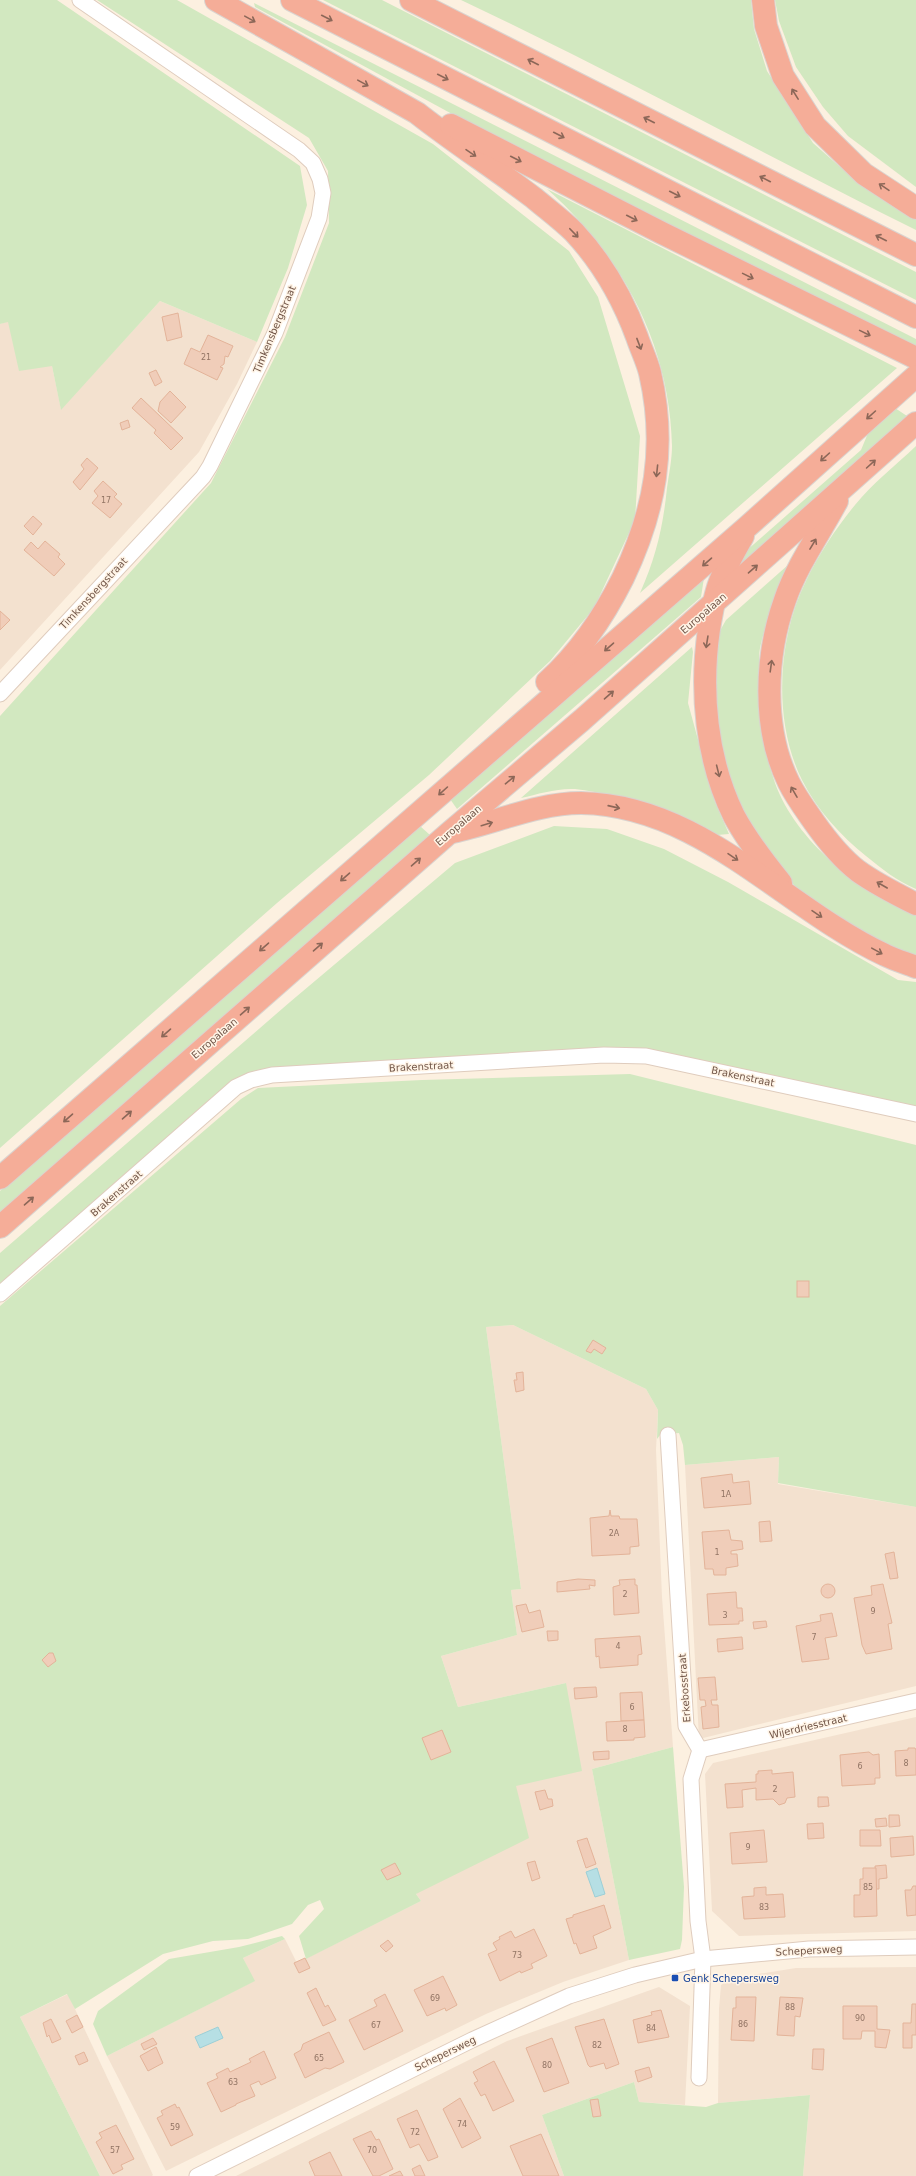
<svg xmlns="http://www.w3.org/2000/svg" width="916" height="2176" font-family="'DejaVu Sans',sans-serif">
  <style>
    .residential { fill: #f3e1cf }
    .green { fill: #d2e8c0 }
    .water { fill: #b6dfe4; stroke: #9ccfd6 }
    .building { fill: #f0cdb9; stroke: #e3b399 }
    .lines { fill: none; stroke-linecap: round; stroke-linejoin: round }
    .street-casing { stroke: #dfccbd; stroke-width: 17 }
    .highway-casing { stroke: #dad3cf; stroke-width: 24 }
    .street { stroke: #fff; stroke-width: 15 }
    .highway { stroke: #f5ad98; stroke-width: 22 }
    .oneway { stroke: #8c6758 }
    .transit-dot { fill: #1a4fb4; stroke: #fff4e6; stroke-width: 1.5 }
    .labels { text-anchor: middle; stroke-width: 3; stroke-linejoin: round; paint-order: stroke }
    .number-label { font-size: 8px; fill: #927464 }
    .street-label { font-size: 10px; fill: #725648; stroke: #fff4e6 }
    .transit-label { font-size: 10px; fill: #164399; stroke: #fff4e6; text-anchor: start }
  </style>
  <rect width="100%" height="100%" fill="#fcf0e0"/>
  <g class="residential">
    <polygon points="160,301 257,342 237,384 199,452 0,670 0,324 8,321 52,366 61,409"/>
    <polygon points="513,1325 646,1389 658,1410 656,1450 662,1597 673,1747 592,1769 629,1960 563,1982 486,2014 166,2171 107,2056 254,1981 243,1958 285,1939 297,1963 421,1901 416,1894 516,1786 566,1683 458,1707 441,1656 517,1635 511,1590 521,1589 486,1327"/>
    <polygon points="779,1457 778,1484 916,1507 916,1686 699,1739 685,1465"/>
    <polygon points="916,1717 916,1931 739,1936 712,1911 705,1774 713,1763"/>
    <polygon points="916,1967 916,2176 803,2176 810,2095 718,2103 719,2009 721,1985 733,1978 796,1968"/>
    <polygon points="659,1987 690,2006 685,2105 639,2102 634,2082 542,2115 564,2176 236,2176 507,2041"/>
    <polygon points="68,1994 153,2175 152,2176 100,2176 20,2017"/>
  </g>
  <g class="green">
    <polygon points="0,0 57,0 300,166 307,205 288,268 257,342 160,301 61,410 52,366 19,371 8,322 0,324"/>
    <polygon points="97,0 177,0 433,144 569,251 598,297 640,436 635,520 594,608 550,661 429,775 277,903 0,1148 0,716 211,483 285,337 329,223 328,171 309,138"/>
    <polygon points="323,0 382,0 916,272 916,300"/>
    <path d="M461,0H751L754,29L767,71L813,143L839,166L916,220V230C764,154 615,73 461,0Z"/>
    <polygon points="775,0 916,0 916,187 848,136 823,107 796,67 779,21"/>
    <polygon points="254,3 916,339 916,351 500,140 255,7"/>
    <path d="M547,189L897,368L640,593C656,557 663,527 667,488C669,474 672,459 672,446C670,345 622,255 547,189Z"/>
    <polygon points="895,408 910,418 736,569 738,558 861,450 871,426"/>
    <path d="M916,446V889C897,881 882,869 866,856C841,836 817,810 802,780C773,722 777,639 806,581C819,554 836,528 855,505C872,484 896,465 916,446Z"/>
    <path d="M788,565C779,592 766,619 760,648C758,659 760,673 759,684C759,717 764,752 775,783C796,841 860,893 916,914V956L856,931L817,907L788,879L735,802L726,769L714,696L717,636L726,620Z"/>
    <polygon points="704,578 701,597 457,809 450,799"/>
    <path d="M692,647L693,652L688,703L715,802L729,834L717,835C671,817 625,794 575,789C557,788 538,794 521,798Z"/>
    <polygon points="420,826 430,835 0,1212 0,1191"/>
    <polygon points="554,826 607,829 664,849 728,882 898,980 916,982 916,1107 866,1095 640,1048 259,1070 0,1285 0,1253 290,1002 455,863"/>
    <polygon points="630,1074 916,1145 916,1507 778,1483 779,1457 685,1465 683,1445 679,1433 660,1435 657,1439 658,1410 646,1389 513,1325 486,1327 521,1589 511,1590 517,1635 441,1656 458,1707 566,1683 582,1771 516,1786 529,1838 416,1894 421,1901 306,1959 299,1936 324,1909 320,1900 308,1905 292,1924 248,1939 213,1941 163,1954 75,2009 67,1994 20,2017 100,2176 0,2176 0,1306 241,1099 258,1088 422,1080"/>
    <polygon points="673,1747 684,1887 682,1940 680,1949 629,1960 592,1769"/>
    <polygon points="282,1936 285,1939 243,1958 255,1981 107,2056 93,2024 98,2011 169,1959 239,1947"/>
    <polygon points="634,2082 639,2102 706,2107 718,2103 810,2095 803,2176 564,2176 542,2115"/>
  </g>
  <g class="water">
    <polygon points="597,1868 605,1894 595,1897 586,1872"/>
    <polygon points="218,2027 223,2038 200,2048 195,2037"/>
  </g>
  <g class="building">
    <polygon points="178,313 182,337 167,341 162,317"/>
    <polygon points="208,335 233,346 228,357 225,356 224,364 220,367 223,368 217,380 184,364 191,348 200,352"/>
    <polygon points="156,370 162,382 155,386 149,373"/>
    <polygon points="170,391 186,407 171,423 158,411 160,402"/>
    <polygon points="141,398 183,438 171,450 154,433 156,430 132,408"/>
    <polygon points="128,420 130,427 122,430 120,423"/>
    <polygon points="87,458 98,468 80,490 73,482 84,469 81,465"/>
    <polygon points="103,481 117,494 114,497 122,504 110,518 92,503 98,496 94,491"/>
    <polygon points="33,516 42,524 33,535 24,526"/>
    <polygon points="45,541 60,554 58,557 65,564 54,576 24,550 31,542 38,549"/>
    <polygon points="0,611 10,620 0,630"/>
    <rect x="797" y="1281" width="12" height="16"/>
    <polygon points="593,1340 606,1348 602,1354 594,1349 591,1353 586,1351"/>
    <polygon points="523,1372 524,1390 516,1392 514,1380 517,1380 516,1373"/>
    <polygon points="732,1474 733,1483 749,1481 751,1504 704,1508 701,1478"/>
    <polygon points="610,1510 611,1516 619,1516 620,1519 637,1519 639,1546 630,1547 630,1554 592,1556 590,1518 609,1516"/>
    <polygon points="770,1521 772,1541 760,1542 759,1522"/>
    <polygon points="729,1530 731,1540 742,1541 743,1549 731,1551 731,1554 737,1554 738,1566 726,1568 726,1575 714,1575 713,1569 705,1569 702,1532"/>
    <polygon points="894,1552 898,1578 890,1579 885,1554"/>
    <polygon points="578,1579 595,1580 595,1586 589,1585 590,1589 557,1592 557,1582"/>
    <polygon points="635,1579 635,1585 637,1585 639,1613 614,1615 613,1587 620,1585 619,1580"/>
    <polygon points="883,1584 892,1623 888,1624 892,1649 866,1654 862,1645 854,1598 872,1595 871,1586"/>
    <circle cx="828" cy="1591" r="7"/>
    <polygon points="736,1592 737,1608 742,1608 743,1621 739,1621 739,1624 709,1625 707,1594"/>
    <polygon points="526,1604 529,1613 540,1610 544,1627 522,1632 516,1606"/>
    <polygon points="832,1613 837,1636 825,1638 829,1659 802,1662 796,1626 821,1621 820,1615"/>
    <polygon points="766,1621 767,1627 754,1629 753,1622"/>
    <polygon points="547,1631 558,1631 558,1640 548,1641"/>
    <polygon points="640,1636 642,1654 638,1655 638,1665 600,1668 599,1656 596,1657 595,1639"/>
    <polygon points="742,1637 743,1649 718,1652 717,1639"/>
    <polygon points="49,1653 53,1653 56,1661 48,1667 42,1660"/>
    <polygon points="715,1677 717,1700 711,1700 712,1705 718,1705 719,1727 703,1729 701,1707 706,1706 705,1700 700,1700 698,1678"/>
    <polygon points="596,1687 597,1697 575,1699 574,1688"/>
    <polygon points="642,1692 644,1720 621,1721 620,1693"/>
    <polygon points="644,1720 645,1737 634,1738 634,1740 607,1741 606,1722"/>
    <polygon points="442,1730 451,1752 431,1760 422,1738"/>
    <polygon points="908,1748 915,1748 916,1750 916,1775 896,1776 895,1751 908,1750"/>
    <polygon points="609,1751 609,1759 594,1760 593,1752"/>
    <polygon points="869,1752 873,1755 879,1754 880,1778 875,1778 875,1784 842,1786 840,1755"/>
    <polygon points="772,1770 772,1774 793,1772 795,1797 787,1798 785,1803 779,1805 773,1799 756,1800 756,1788 742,1790 743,1807 727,1808 725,1784 756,1782 756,1774 758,1774 758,1771"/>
    <polygon points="545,1790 548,1799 552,1799 553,1806 540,1810 535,1792"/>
    <polygon points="818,1797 828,1797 829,1806 818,1807"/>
    <polygon points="889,1815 899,1815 900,1826 889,1827"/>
    <polygon points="886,1818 887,1826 876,1827 875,1819"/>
    <polygon points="823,1823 824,1838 808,1839 807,1824"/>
    <polygon points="764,1830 767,1862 732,1864 730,1833"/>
    <polygon points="860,1830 880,1830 881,1846 860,1846"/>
    <polygon points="913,1836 914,1855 891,1857 890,1838"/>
    <polygon points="587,1838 596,1864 586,1868 577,1841"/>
    <polygon points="535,1861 540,1878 532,1881 527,1863"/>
    <polygon points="395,1863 401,1874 387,1880 381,1870"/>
    <polygon points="886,1865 887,1878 879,1879 879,1889 876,1889 875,1866"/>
    <polygon points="863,1868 876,1868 877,1916 854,1917 854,1895 860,1895 860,1879 863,1879"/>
    <polygon points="913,1886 916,1886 916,1915 907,1916 905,1890 911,1890"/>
    <polygon points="766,1887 766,1895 783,1894 785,1917 744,1919 742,1897 754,1896 754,1888"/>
    <polygon points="604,1905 611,1928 593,1936 597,1948 580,1954 576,1943 574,1944 566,1919 573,1917 573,1915"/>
    <polygon points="534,1929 547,1956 531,1964 533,1968 521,1973 520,1971 500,1981 488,1954 497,1950 493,1943 500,1939 499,1937 511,1931 515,1938"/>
    <polygon points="388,1940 393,1946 386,1952 380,1946"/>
    <polygon points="305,1958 310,1968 299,1973 294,1963"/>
    <polygon points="443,1976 457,2005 446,2011 445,2008 427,2016 414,1990"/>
    <polygon points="316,1988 325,2007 328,2005 336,2020 323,2026 307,1993"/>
    <polygon points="385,1994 403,2031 364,2050 349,2020 377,2006 374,2000"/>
    <polygon points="736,1997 756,1997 754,2041 731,2040 733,2008 736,2008"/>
    <polygon points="780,1997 803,1998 800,2017 795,2016 794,2036 777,2035"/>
    <polygon points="912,2004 916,2004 916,2035 912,2035 912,2048 903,2048 903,2023 911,2023"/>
    <polygon points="843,2006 877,2006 877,2029 890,2030 886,2048 875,2047 875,2031 862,2031 861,2039 843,2039"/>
    <polygon points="661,2010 669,2037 638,2043 633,2020 652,2015 651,2012"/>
    <polygon points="77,2015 83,2027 72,2033 66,2021"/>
    <polygon points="51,2019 61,2039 52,2043 49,2035 47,2037 43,2023"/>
    <polygon points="604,2019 619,2064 606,2069 604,2063 590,2067 588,2065 575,2027"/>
    <polygon points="329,2032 344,2062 330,2069 325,2068 305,2078 294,2054 301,2050 303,2044"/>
    <polygon points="153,2038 157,2044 144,2050 141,2044"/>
    <polygon points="552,2038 569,2083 544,2092 526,2048"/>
    <polygon points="156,2047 163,2063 148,2071 140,2056"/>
    <polygon points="813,2049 824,2049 823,2070 812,2069"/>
    <polygon points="264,2051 276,2078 261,2085 259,2081 250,2085 255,2096 236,2104 236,2105 221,2112 207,2083 218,2078 216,2074 228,2068 230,2072 251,2062 249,2059"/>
    <polygon points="84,2052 88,2061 79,2065 75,2056"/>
    <polygon points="494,2061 514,2101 493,2111 485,2094 481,2096 474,2083 478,2081 473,2072"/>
    <polygon points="649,2067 652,2077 638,2082 635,2071"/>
    <polygon points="460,2098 481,2138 462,2148 443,2109"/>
    <polygon points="598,2099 601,2116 593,2117 590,2100"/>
    <polygon points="175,2104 177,2108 179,2107 193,2135 171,2146 157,2118 163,2115 161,2111"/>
    <polygon points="417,2110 438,2157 428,2161 419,2144 410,2148 397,2119"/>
    <polygon points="116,2125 134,2159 121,2165 123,2169 113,2174 96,2142 102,2138 99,2133"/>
    <polygon points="371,2131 376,2140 379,2139 393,2169 379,2176 373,2176 353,2139"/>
    <polygon points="541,2134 559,2176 523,2176 510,2146"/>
    <polygon points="330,2152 342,2176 315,2176 309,2162"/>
    <polygon points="420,2165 425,2176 415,2176 412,2169"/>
    <polygon points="400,2171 403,2176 389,2176"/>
  </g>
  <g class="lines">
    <defs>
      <g id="street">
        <polyline points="0,694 203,477 210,466 275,333 319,218 323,193 320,179 313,163 299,150 80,0"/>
        <polyline points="0,1294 236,1087 251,1080 272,1075 604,1055 646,1056 916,1114"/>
        <polyline points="668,1435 686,1726 700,1750"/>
        <polyline points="700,1750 916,1701"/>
        <polyline points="699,2078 703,1959 698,1921 691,1779 700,1750"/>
        <polyline points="197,2176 472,2040 569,1996 635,1975 703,1959 809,1949 916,1947"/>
      </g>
      <g id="highway">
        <path d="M216,0L417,113C455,143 496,169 534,198C547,209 562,220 574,232C602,262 623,299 637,337C641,349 647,361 650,373C667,447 655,511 623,578C604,616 579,653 547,682"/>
        <polyline points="292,0 916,317"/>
        <polyline points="411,0 916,255"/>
        <polyline points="763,0 766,26 783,76 815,126 864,174 916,208"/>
        <polyline points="451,125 662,233 916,358"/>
        <path d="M837,501C820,533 797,565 785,600C765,656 762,729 789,783C796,797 805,809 814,822C826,839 841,858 858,871C876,884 896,894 916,904"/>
        <path d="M743,536C735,550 727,564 721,579C714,595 712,612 709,629C700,691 706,759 734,816C747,840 764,862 781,883"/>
        <path d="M452,832C495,823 537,803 581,803C701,805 783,907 885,955C895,960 906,963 916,967"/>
        <polyline points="0,1178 747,527 916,376"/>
        <polyline points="0,1227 449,833 582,720 916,423"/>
      </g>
    </defs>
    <use href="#street" class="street-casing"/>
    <use href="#highway" class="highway-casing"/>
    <use href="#street" class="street"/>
    <use href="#highway" class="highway"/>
  </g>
  <defs><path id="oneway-shaft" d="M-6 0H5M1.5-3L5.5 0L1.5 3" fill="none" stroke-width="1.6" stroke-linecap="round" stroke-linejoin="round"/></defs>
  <g class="oneway">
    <use href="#oneway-shaft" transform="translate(327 18) rotate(27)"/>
    <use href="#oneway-shaft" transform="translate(250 19) rotate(29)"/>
    <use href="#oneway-shaft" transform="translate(533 62) rotate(-153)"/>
    <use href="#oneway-shaft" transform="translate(443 77) rotate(27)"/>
    <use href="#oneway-shaft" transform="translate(363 83) rotate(29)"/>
    <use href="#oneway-shaft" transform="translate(795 94) rotate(-122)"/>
    <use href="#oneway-shaft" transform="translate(649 120) rotate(-153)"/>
    <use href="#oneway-shaft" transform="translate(559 135) rotate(27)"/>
    <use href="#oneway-shaft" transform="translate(471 153) rotate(34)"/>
    <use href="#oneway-shaft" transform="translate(516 159) rotate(27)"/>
    <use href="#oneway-shaft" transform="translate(765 179) rotate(-153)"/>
    <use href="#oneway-shaft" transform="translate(884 187) rotate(-146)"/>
    <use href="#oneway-shaft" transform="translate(675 194) rotate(27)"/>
    <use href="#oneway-shaft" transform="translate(632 218) rotate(27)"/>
    <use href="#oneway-shaft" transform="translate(574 233) rotate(46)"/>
    <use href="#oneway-shaft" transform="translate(881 238) rotate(-153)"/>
    <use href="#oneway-shaft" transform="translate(748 276) rotate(26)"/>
    <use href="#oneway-shaft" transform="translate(865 333) rotate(26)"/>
    <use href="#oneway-shaft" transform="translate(639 344) rotate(69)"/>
    <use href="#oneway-shaft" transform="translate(871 415) rotate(138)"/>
    <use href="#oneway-shaft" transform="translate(825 457) rotate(138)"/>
    <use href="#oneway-shaft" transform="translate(871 464) rotate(-42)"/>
    <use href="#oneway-shaft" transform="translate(657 471) rotate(96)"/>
    <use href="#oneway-shaft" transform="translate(813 544) rotate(-59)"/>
    <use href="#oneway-shaft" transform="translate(707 562) rotate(139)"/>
    <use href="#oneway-shaft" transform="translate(753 569) rotate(-41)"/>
    <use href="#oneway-shaft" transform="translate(707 642) rotate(99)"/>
    <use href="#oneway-shaft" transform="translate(609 647) rotate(139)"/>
    <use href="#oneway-shaft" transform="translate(771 666) rotate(-82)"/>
    <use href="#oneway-shaft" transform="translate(609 695) rotate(-41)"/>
    <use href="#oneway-shaft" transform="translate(718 771) rotate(76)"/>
    <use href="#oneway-shaft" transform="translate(510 780) rotate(-40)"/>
    <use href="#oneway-shaft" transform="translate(443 791) rotate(138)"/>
    <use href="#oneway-shaft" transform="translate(794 792) rotate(-120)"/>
    <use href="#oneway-shaft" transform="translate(614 807) rotate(13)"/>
    <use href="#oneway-shaft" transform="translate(487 824) rotate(-17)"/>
    <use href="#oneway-shaft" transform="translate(733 857) rotate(34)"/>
    <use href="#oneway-shaft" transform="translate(416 862) rotate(-41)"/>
    <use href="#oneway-shaft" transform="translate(345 877) rotate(139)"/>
    <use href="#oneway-shaft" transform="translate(882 885) rotate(-150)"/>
    <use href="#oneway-shaft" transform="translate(817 914) rotate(34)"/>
    <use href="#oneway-shaft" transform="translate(264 947) rotate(139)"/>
    <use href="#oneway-shaft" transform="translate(318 947) rotate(-41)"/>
    <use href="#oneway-shaft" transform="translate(877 951) rotate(29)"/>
    <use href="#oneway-shaft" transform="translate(245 1011) rotate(-41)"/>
    <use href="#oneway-shaft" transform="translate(166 1033) rotate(139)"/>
    <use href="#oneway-shaft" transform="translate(127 1115) rotate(-41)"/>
    <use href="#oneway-shaft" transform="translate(68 1118) rotate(139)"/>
    <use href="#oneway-shaft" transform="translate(29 1201) rotate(-41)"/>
  </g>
  <rect class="transit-dot" x="671" y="1974" width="8" height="8" rx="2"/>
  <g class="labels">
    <g class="number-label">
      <text x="206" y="360">21</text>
      <text x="106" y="503">17</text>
      <text x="726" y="1497">1A</text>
      <text x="614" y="1536">2A</text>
      <text x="717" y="1555">1</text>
      <text x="625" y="1597">2</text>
      <text x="873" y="1614">9</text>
      <text x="725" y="1618">3</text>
      <text x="814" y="1640">7</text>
      <text x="618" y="1649">4</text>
      <text x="632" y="1710">6</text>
      <text x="625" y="1732">8</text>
      <text x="906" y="1766">8</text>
      <text x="860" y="1769">6</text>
      <text x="775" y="1792">2</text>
      <text x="748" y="1850">9</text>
      <text x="868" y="1890">85</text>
      <text x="764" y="1910">83</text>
      <text x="517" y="1958">73</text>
      <text x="435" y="2001">69</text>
      <text x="790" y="2010">88</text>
      <text x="860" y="2021">90</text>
      <text x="743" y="2027">86</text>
      <text x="376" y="2028">67</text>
      <text x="651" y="2031">84</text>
      <text x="597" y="2048">82</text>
      <text x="319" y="2061">65</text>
      <text x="547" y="2068">80</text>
      <text x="233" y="2085">63</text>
      <text x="462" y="2127">74</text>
      <text x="175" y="2130">59</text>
      <text x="415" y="2135">72</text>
      <text x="115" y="2153">57</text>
      <text x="372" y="2153">70</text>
    </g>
    <g class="street-label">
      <text transform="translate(274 329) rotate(-67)" y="4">Timkensbergstraat</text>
      <text transform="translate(93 593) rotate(-47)" y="4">Timkensbergstraat</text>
      <text transform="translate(703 613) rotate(-41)" y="4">Europalaan</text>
      <text transform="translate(458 825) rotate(-41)" y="4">Europalaan</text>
      <text transform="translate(214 1038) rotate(-41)" y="4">Europalaan</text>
      <text transform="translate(421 1066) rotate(-3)" y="4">Brakenstraat</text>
      <text transform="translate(743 1076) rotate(12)" y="4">Brakenstraat</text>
      <text transform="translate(116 1193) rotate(-41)" y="4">Brakenstraat</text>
      <text transform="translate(684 1688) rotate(-94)" y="4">Erkebosstraat</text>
      <text transform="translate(808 1726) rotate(-13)" y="4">Wijerdriesstraat</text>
      <text transform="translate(809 1950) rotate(-3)" y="4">Schepersweg</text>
      <text transform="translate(445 2053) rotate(-26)" y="4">Schepersweg</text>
    </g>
    <g class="transit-label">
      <text x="683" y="1982">Genk Schepersweg</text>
    </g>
  </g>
</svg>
